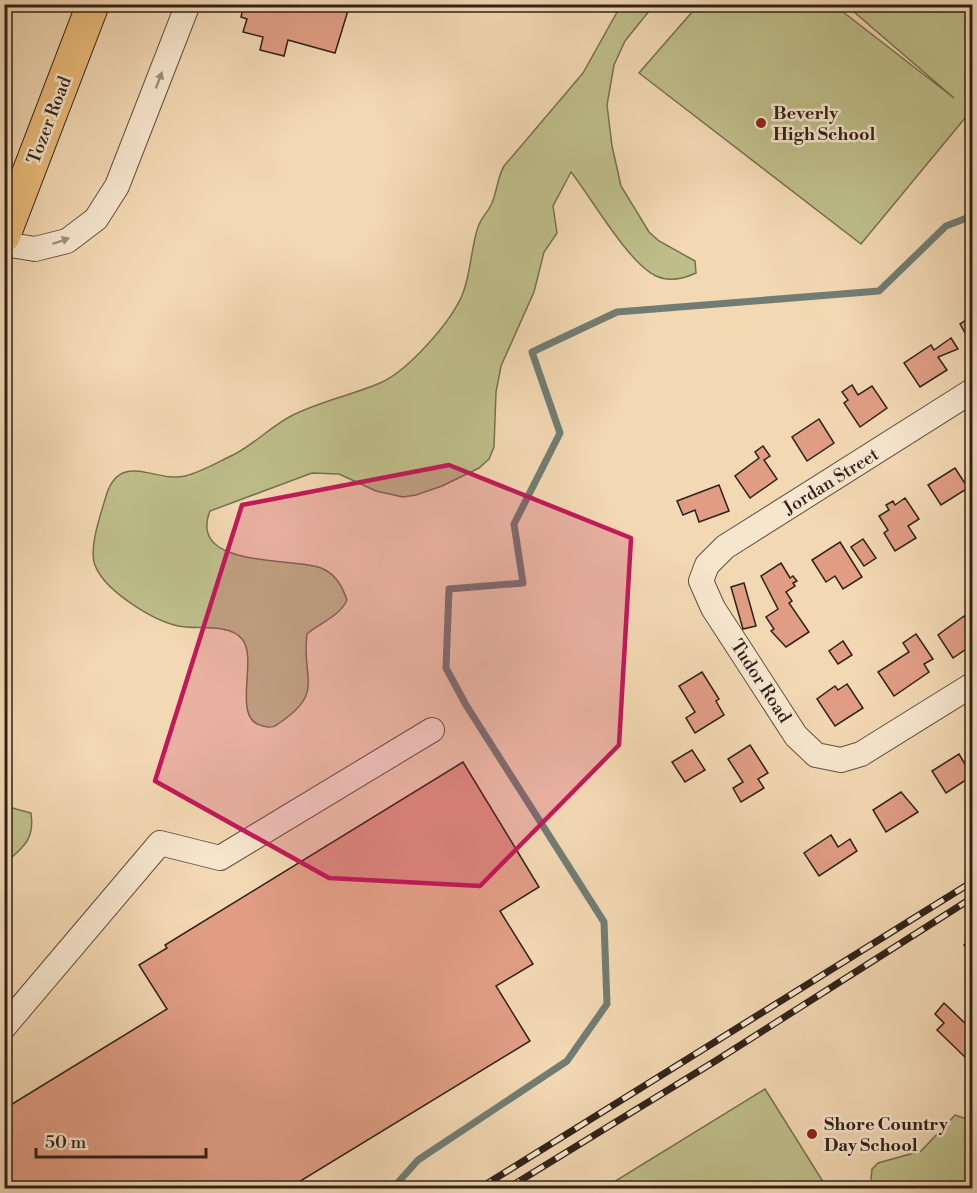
<svg xmlns="http://www.w3.org/2000/svg" width="977" height="1193" font-family="'Libre Bodoni',serif">
  <style>
    .green { fill: #bebe8a; stroke: #777051; stroke-width: 1.5 }
    .lines { fill: none; stroke-linecap: round; stroke-linejoin: round }
    .stream { stroke: #717d74; stroke-width: 7 }
    .building { fill: #e09d84; stroke: #302218; stroke-width: 1.5 }
    .minor-casing { stroke: #60503f; stroke-width: 26 }
    .major-casing { stroke: #302218; stroke-width: 34 }
    .minor { stroke: #f7e6ce; stroke-width: 24 }
    .major { stroke: #e9bc7a; stroke-width: 32 }
    .rail-casing { stroke: #302218; stroke-width: 7 }
    .rail { stroke: #f7e6ce; stroke-width: 4.5; stroke-dasharray: 14; stroke-linecap: butt }
    .oneway { fill: #9d8e7c }
    .marked { fill: #c2185b; fill-opacity: 0.2; stroke: #c2185b; stroke-width: 4.5; stroke-linejoin: round }
    .poi-dot { fill: #8f2418; stroke: #f7e6ce; stroke-width: 2 }
    .labels { text-anchor: middle; stroke-width: 5; stroke-linejoin: round; paint-order: stroke }
    .poi-label { font-size: 18px; font-weight: bold; fill: #302218; stroke: #f7e6ce; text-anchor: start }
    .street-label { font-size: 18px; fill: #302218; stroke: #f7e6ce }
  </style>
  <rect width="100%" height="100%" fill="#f2d8b3"/>
  <filter id="stains"><feTurbulence type="fractalNoise" baseFrequency=".00333" numOctaves="4"/><feColorMatrix values="0 0 0 0 .2 0 0 0 0 .09 0 0 0 0 .02 0 0 0 .5 -.17"/></filter>
  <radialGradient id="worn" r=".72"><stop offset=".6" stop-color="#630" stop-opacity="0"/><stop offset="1" stop-color="#630" stop-opacity=".3"/></radialGradient>
  <g class="green">
    <polygon points="699,4 834,5 954,98 846,5 972,5 972,113 970,112 861,244 639,73"/>
    <path d="M621,5H654L625,41L614,65L607,105L612,146L621,186L649,232L659,241L695,261L696,273C683,279 669,282 656,276C628,263 591,197 571,172L553,206L557,233L544,252L534,292L501,366L496,392L494,447L489,459L479,468L442,486L416,495L403,497L376,491L339,474L312,473L210,511C187,569 293,557 321,568C336,574 342,586 347,600C339,617 321,622 307,634C301,680 326,692 278,724C273,728 269,728 263,726C230,720 259,659 242,639C229,623 196,630 178,626C152,620 101,589 94,562C90,543 101,514 106,496C120,450 155,483 185,476C201,472 218,462 233,455C255,444 271,426 293,415C321,401 352,395 380,383C408,371 452,321 463,293C471,272 471,248 478,227C481,218 487,213 491,205C497,193 497,178 504,166L583,73Z"/>
    <path d="M5,806L31,813C35,839 24,847 5,863Z"/>
    <polygon points="765,1089 827,1188 604,1188"/>
    <polygon points="955,1115 972,1121 972,1188 875,1188 871,1179 872,1169 878,1163 921,1151"/>
  </g>
  <g class="lines">
    <polyline class="stream" points="393,1188 418,1160 567,1061 607,1004 604,922 466,705 446,668 449,589 523,583 514,524 560,433 532,352 617,312 879,291 946,226 972,216"/>
  </g>
  <g class="building">
    <polygon points="244,4 350,4 335,53 288,40 284,56 260,50 263,37 243,32 247,19 241,17"/>
    <polygon points="379,4 404,4 402,10"/>
    <polygon points="972,316 972,345 960,324"/>
    <polygon points="951,338 958,349 938,357 947,370 920,387 904,363 931,345 934,350"/>
    <polygon points="852,385 858,395 872,386 887,408 860,427 844,403 848,400 842,392"/>
    <polygon points="819,419 834,443 807,461 792,437"/>
    <polygon points="763,446 770,456 764,460 777,479 750,498 735,476 759,458 755,452"/>
    <polygon points="955,468 968,488 941,505 928,485"/>
    <polygon points="719,485 729,511 699,522 695,510 683,515 677,501"/>
    <polygon points="905,498 919,519 908,526 916,538 895,551 884,533 888,530 879,516 889,510 886,505 893,501 895,505"/>
    <polygon points="863,539 876,558 864,566 851,547"/>
    <polygon points="840,542 862,577 843,589 835,576 826,582 812,560"/>
    <polygon points="781,563 790,578 793,576 797,581 793,583 795,586 786,592 792,601 789,603 809,632 786,647 771,631 774,629 766,617 778,609 761,576"/>
    <polygon points="744,583 756,626 743,629 731,587"/>
    <polygon points="964,616 972,628 972,645 953,658 938,635"/>
    <polygon points="916,634 933,659 924,664 929,672 894,696 878,672 909,652 903,643"/>
    <polygon points="843,641 852,655 838,664 829,651"/>
    <polygon points="702,672 719,699 716,701 724,715 695,733 686,718 695,712 679,686"/>
    <polygon points="847,684 863,708 835,726 817,699 835,686 838,690"/>
    <polygon points="750,745 768,773 758,779 764,788 741,802 733,788 743,782 728,759"/>
    <polygon points="692,750 705,770 685,782 672,762"/>
    <polygon points="959,754 972,776 946,793 932,771"/>
    <polygon points="463,762 539,887 500,911 533,964 496,986 530,1041 289,1188 4,1188 4,1109 167,1009 139,965 167,948 165,945"/>
    <polygon points="901,792 918,812 886,832 873,810"/>
    <polygon points="831,835 838,847 850,839 857,851 819,876 804,853"/>
    <polygon points="972,939 972,947 968,950 964,945"/>
    <polygon points="944,1003 972,1030 972,1055 968,1060 937,1030 944,1023 935,1014"/>
  </g>
  <g class="lines">
    <defs>
      <g id="minor">
        <polyline points="4,244 35,249 67,241 96,219 117,186 188,4"/>
        <polyline points="972,391 725,547 707,565 701,581 713,608 796,736 816,755 841,760 861,754 972,685"/>
        <polyline points="4,1027 160,843 220,858 432,730"/>
      </g>
      <polyline id="major" points="4,236 93,4"/>
    </defs>
    <use href="#minor" class="minor-casing"/>
    <use href="#major" class="major-casing"/>
    <use href="#minor" class="minor"/>
    <use href="#major" class="major"/>
    <defs>
      <g id="rail">
        <polyline points="480,1188 972,882"/>
        <polyline points="508,1188 717,1060 972,898"/>
      </g>
    </defs>
    <use href="#rail" class="rail-casing"/>
    <use href="#rail" class="rail"/>
  </g>
  <defs><path id="oneway-solid" d="M-6-.8H1V-3.2L6.5 0L1 3.2V.8H-6Z" transform="scale(1.5)"/></defs>
  <g class="oneway">
    <use href="#oneway-solid" transform="translate(159 80) rotate(-69)"/>
    <use href="#oneway-solid" transform="translate(61 241) rotate(-19)"/>
  </g>
  <path class="marked" d="M449,465L631,538L619,745L480,886L329,878L155,781L242,505Z"/>
  <g class="poi-dot">
    <circle cx="761" cy="123" r="6"/>
    <circle cx="812" cy="1134" r="6"/>
  </g>
  <g class="labels">
    <g class="poi-label">
      <text x="773" y="119">Beverly<tspan x="773" dy="21">High School</tspan></text>
      <text x="824" y="1130">Shore Country<tspan x="824" dy="21">Day School</tspan></text>
    </g>
    <g class="street-label">
      <text transform="translate(49 120) rotate(-69)" y="6">Tozer Road</text>
      <text transform="translate(831 481) rotate(-32)" y="6">Jordan Street</text>
      <text transform="translate(761 681) rotate(57)" y="6">Tudor Road</text>
    </g>
  </g>
  <rect width="977" height="1193" fill="none" stroke="#f2d8b3" stroke-width="24"/>
  <rect x="6" y="6" width="965" height="1181" fill="none" stroke="#302218" stroke-width="3"/>
  <rect x="12" y="12" width="953" height="1169" fill="none" stroke="#302218" stroke-width="1.5"/>
  <path d="M36 1148v9h170v-9" fill="none" stroke="#302218" stroke-width="3"/>
  <text x="45" y="1148" font-size="18" fill="#302218" stroke="#f7e6ce" stroke-width="4.5" paint-order="stroke">50 m</text>
  <rect width="100%" height="100%" filter="url(#stains)"/>
  <rect width="100%" height="100%" fill="url(#worn)"/>
</svg>
